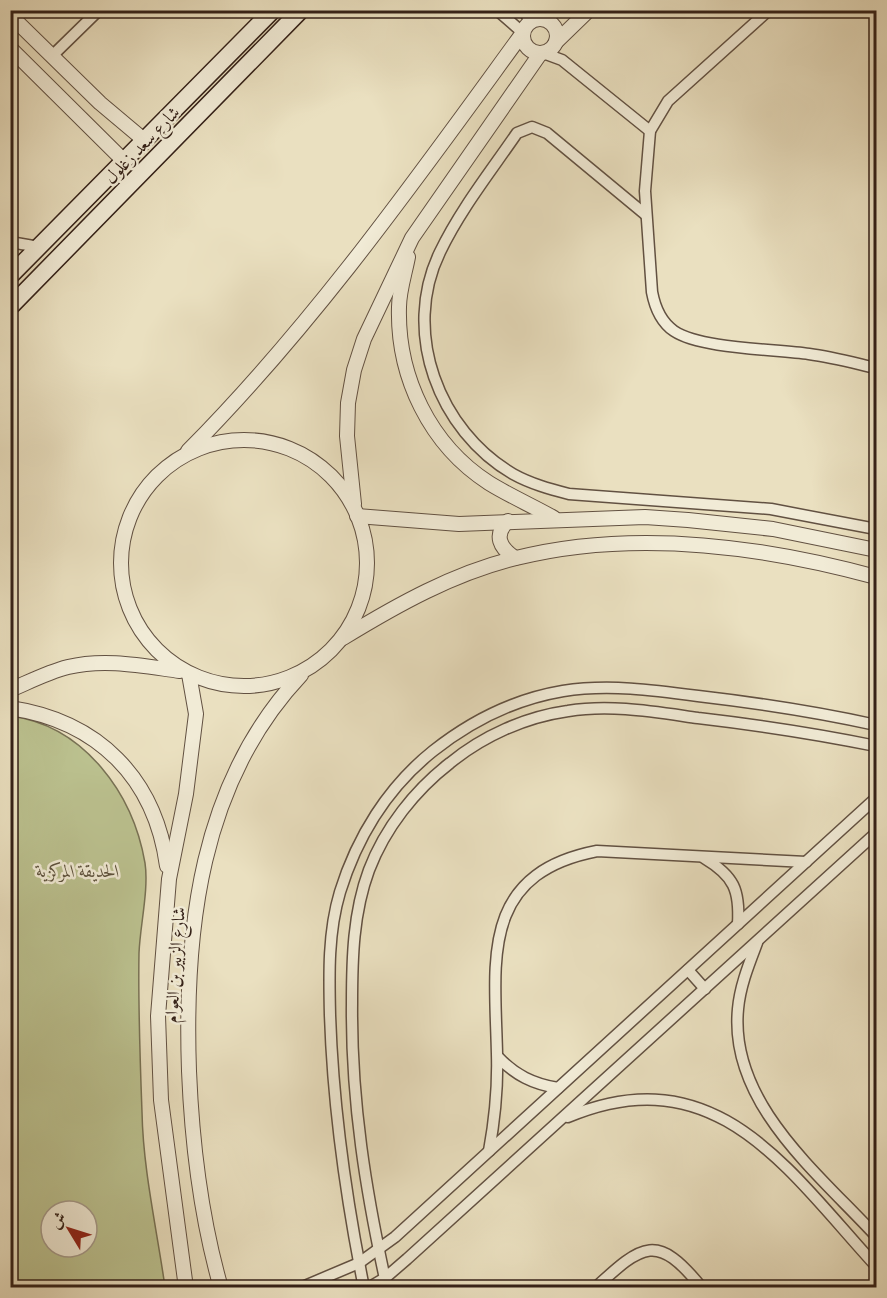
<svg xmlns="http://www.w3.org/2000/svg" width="887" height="1298" font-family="'IM FELL English',Amiri,serif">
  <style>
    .green { fill: #bbc18f; stroke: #787154; stroke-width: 1.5; fill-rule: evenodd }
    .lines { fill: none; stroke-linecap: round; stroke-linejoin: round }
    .minor-casing { stroke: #625142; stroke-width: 13 }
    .tertiary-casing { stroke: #625142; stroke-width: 16 }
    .secondary-casing { stroke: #342118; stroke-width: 19 }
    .minor { stroke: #f1ebd6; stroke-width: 10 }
    .tertiary { stroke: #f1ebd6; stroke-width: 14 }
    .secondary { stroke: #f1ebd6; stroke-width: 16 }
    .labels { text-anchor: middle; stroke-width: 5; stroke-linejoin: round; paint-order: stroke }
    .street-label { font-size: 18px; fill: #342118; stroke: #f1ebd6 }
    .park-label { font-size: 18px; font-style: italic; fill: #5c513c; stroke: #f1ebd6 }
  </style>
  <rect width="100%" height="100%" fill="#eae0c0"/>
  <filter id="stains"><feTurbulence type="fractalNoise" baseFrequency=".00333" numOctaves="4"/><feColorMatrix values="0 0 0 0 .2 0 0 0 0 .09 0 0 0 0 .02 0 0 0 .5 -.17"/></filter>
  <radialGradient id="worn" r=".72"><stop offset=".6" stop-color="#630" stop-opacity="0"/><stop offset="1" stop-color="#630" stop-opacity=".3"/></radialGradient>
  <path class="green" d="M11,716C84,726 133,793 145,863C149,889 140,926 139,953C138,1006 140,1059 142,1112C143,1170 157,1230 165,1287H11ZM51,1211H87V1247H51Z"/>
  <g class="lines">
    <defs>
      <g id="minor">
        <polyline points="497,10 522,32"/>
        <polyline points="521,10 532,20"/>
        <path d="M769,10L668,101L650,131L645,191L652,292C655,308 661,322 674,331C701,349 775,349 809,354C832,357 854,363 876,368"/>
        <polyline points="543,53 562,60 650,131"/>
        <polyline points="52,56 99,10"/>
        <path d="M646,215L547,133L532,127L517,133C491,171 460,210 440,252C401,332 439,431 513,474C531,484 550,489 569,494L771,509L876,529"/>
        <polyline points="10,245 16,243 39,247"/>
        <path d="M704,858C734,876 740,890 738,924"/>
        <path d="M757,943C749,964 740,986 738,1009C729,1103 818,1173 876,1236"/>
        <polyline points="688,970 705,989"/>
        <path d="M498,1057C515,1075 533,1084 558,1088"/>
        <path d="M568,1117C716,1055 788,1170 876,1266"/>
        <path d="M489,1151C495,1118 498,1087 497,1054C495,961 479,874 597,851L806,862"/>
        <polyline points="300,1288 359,1263 395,1237 876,798"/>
        <path d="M364,1288C346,1198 333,1107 330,1015C329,974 328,932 340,892C357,837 388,787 433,751C471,721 515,699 563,691C608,684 653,690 698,696C758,703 817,712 876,725"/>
        <polyline points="368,1288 385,1278 407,1259 876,833"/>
        <path d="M387,1288C366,1193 351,1101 352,1004C352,959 353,913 369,870C385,828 415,790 450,763C483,736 525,717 568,711C611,704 655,712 698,718C758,725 817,734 876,746"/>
        <path d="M595,1288C643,1244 657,1232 702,1288"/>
      </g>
      <g id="tertiary">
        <polyline points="10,15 100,103 144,140"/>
        <circle cx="540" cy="36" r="17"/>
        <polyline points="556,42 589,10"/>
        <polyline points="10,48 124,161"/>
        <path d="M408,257C405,273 399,291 399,307C397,377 430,445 489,483C510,496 533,506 554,518"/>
        <circle cx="244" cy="563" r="123"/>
        <path d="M188,451C314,324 417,178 522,34"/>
        <polyline points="354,504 347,436 348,403 354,370 364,339 412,238 540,54"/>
        <polyline points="357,516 459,524 645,517 688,520 773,529 876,550"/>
        <path d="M508,521C493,535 500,548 515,558"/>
        <path d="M343,638C397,605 454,573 516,558C632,529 762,546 876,577"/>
        <path d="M10,690C29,682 48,672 68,667C105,658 143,666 180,671"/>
        <path d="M10,708C98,721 155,778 167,866"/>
        <polyline points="186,1288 161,1100 158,1016 169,879 186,794 196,714 189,674"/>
        <path d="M221,1288C201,1218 192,1144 189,1071C184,931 200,782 301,675"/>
      </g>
      <g id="secondary">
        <polyline points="10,276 273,10"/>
        <polyline points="10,307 301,10"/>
      </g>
    </defs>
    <use href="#minor" class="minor-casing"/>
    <use href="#tertiary" class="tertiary-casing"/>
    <use href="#secondary" class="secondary-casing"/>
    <use href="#minor" class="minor"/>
    <use href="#tertiary" class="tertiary"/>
    <use href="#secondary" class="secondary"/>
  </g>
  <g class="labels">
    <g class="street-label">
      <text transform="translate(142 145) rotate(-46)" y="6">شارع سعد زغلول</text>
      <text transform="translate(175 965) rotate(-86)" y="6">شارع الزبير بن العوام</text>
    </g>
    <g class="park-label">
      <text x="78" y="877">الحديقة المركزية</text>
    </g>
  </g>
  <rect width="887" height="1298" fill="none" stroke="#eae0c0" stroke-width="36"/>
  <rect x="12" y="12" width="863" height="1274" fill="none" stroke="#342118" stroke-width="3"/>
  <rect x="18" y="18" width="851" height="1262" fill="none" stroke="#342118" stroke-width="1.5"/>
  <g transform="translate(69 1229) rotate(308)"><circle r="28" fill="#f1ebd6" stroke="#a59a8a" stroke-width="1.5"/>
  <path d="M0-4.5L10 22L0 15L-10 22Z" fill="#8f2418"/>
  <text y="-9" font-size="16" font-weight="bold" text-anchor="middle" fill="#342118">ش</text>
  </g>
  <rect width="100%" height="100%" filter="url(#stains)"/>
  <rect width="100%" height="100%" fill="url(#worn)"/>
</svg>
